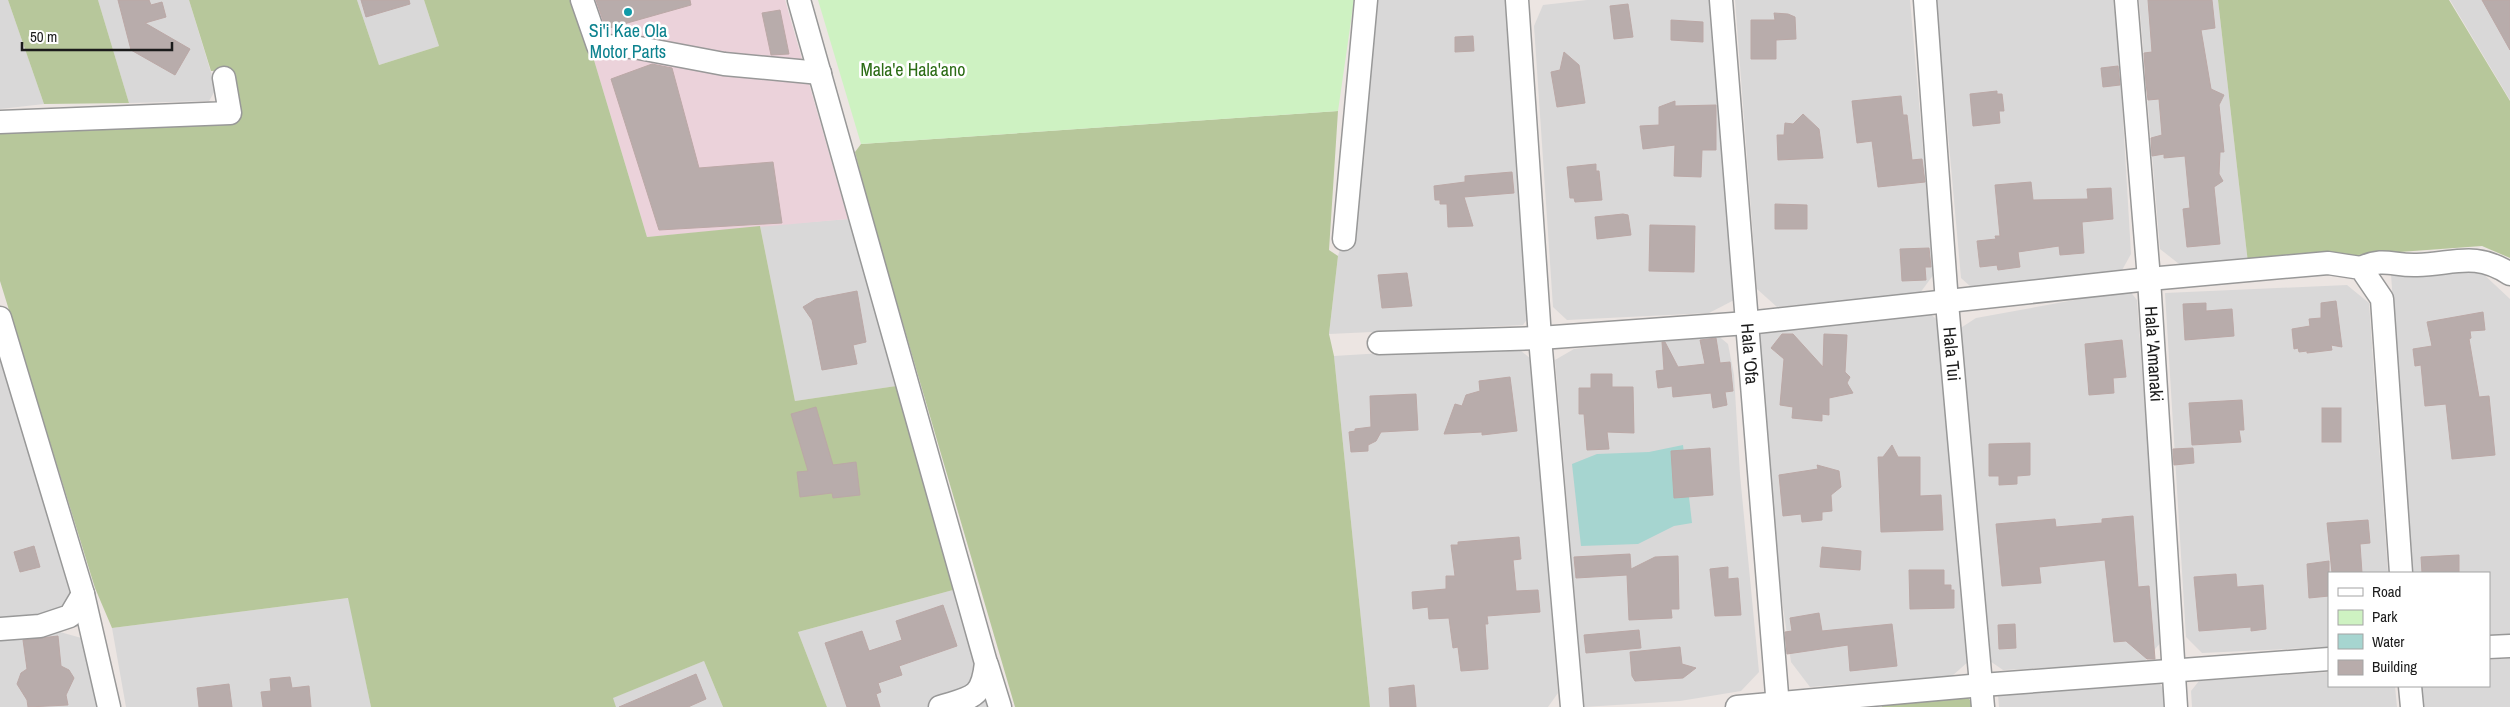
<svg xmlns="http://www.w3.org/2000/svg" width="2510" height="707" font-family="'Archivo Narrow',sans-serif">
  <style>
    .residential { fill: #d9d8d8 }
    .commercial { fill: #ebd2da }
    .forest { fill: #b7c79b }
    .park { fill: #cef2c2 }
    .water { fill: #a6d5d0 }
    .building { fill: #b8acab; stroke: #bba8a6 }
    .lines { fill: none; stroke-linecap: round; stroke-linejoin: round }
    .minor-casing { stroke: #989898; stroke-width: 25 }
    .minor { stroke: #fff; stroke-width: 22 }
    .culture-dot { fill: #0f9aa8; stroke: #fff; stroke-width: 2 }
    .labels { text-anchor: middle; stroke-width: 5; stroke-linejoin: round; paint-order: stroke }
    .culture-label { font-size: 18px; fill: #0d838f; stroke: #fff }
    .park-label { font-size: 18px; fill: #2c6c16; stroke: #fff }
    .street-label { font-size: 18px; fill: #1b1b1b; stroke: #fff }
  </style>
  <rect width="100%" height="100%" fill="#ece5e2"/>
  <g class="residential">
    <polygon points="0,0 8,0 44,104 0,109"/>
    <polygon points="98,0 189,0 216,89 209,101 129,103"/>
    <polygon points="357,0 424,0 439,46 379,65"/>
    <polygon points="1375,0 1508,0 1533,311 1523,325 1329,334 1338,256 1364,161"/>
    <polygon points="1587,0 1717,0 1738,298 1709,313 1567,320 1553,307 1534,26 1543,5"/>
    <polygon points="1735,0 1910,0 1934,274 1920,293 1777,307 1757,289"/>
    <polygon points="1936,0 2116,0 2131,254 2121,272 1971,287 1961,278"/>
    <polygon points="2139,0 2218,0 2248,263 2183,267 2160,249"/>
    <polygon points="2450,0 2510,0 2510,100"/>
    <polygon points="848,219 903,385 795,401 760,226"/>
    <polygon points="2479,270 2510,299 2510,637 2489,639 2489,573 2412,573 2391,274"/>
    <polygon points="2347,285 2369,303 2388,573 2329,573 2329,647 2202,653 2186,637 2165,293"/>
    <polygon points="2129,290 2137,300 2162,641 2143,663 2003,670 1987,659 1956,331 1976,318"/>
    <polygon points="1929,313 1940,322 1969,661 1952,676 1810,687 1791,662 1773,538 1759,355 1759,330"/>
    <polygon points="1716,334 1728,344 1734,375 1740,475 1759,672 1741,691 1680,701 1584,707 1555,360 1574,349"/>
    <polygon points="1514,345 1531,359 1558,693 1548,707 1370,707 1334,356"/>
    <polygon points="0,347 74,598 53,615 0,617"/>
    <polygon points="953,590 990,707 827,707 798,632"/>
    <polygon points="349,598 371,707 126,707 112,628"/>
    <polygon points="60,632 85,639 101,707 0,707 0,639"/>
    <polygon points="2510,658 2510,707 2420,707 2418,686 2489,686 2489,660"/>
    <polygon points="704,661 723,707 616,707 612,698"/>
    <polygon points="2329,672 2329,686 2395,686 2397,707 2192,707 2191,691 2199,681"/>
    <polygon points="2160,684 2166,692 2168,707 1999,707 1998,695"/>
  </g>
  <polygon class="commercial" points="576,0 785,0 848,219 647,237"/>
  <g class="forest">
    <polygon points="8,0 98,0 129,103 44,104"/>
    <polygon points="189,0 357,0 379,65 439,46 424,0 576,0 647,237 760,226 795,401 903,385 953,590 798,632 827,707 723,707 704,661 613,698 616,707 371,707 348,598 112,628 95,588 0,281 0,133 239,100 232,70 211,71"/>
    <polygon points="2218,0 2449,0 2510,101 2510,258 2482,246 2248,263"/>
    <polygon points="1338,111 1329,250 1338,256 1329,334 1334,356 1370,707 1015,707 870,211 855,152 861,144"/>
    <polygon points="1966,695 1975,707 1882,707 1881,702"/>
  </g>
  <polygon class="park" points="818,0 1354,0 1338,111 861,144"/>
  <polygon class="water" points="1683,445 1692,523 1674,526 1638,544 1581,546 1572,464 1597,454 1649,452"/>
  <g class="building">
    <polygon points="118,0 149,0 151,5 162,2 166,17 145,23 190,49 175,75 131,50"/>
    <polygon points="361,0 409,0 410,4 366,17"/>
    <polygon points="596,0 690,0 691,5 606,29"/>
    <polygon points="2148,0 2212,0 2215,28 2201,30 2211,89 2224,95 2219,105 2224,152 2220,152 2219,174 2223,181 2214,187 2220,244 2187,247 2183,209 2190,208 2185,156 2164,158 2164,154 2152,156 2151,138 2162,135 2159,99 2148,100 2146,83 2144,53 2152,52"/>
    <polygon points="2482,0 2510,0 2510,50"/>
    <polygon points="1628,4 1633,37 1614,39 1610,6"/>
    <polygon points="780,10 789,54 771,55 762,13"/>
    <polygon points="1774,13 1788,14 1795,17 1796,39 1776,40 1776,59 1751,59 1751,20 1775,20"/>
    <polygon points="1671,20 1703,22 1703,42 1671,40"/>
    <polygon points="1473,36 1474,51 1455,52 1455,37"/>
    <polygon points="1564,52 1579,65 1585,103 1557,107 1551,72 1560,70"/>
    <polygon points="652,64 672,68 699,168 773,162 782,223 659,230 611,79"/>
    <polygon points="2118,66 2120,85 2103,87 2101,68"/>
    <polygon points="1997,91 1997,94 2002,94 2004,111 1999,111 2000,123 1973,126 1970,94"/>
    <polygon points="1901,96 1903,115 1907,115 1912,160 1922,159 1925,182 1878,187 1872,141 1857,143 1852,101"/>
    <polygon points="1675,101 1675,106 1716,105 1716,150 1702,150 1701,177 1674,176 1675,145 1643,149 1640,126 1659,125 1659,107"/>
    <polygon points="1803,114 1819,129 1823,158 1778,160 1777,135 1784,135 1785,123 1793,124"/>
    <polygon points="1596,164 1596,171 1599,171 1602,200 1575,202 1574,198 1570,198 1567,167"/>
    <polygon points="1512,172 1514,193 1464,197 1473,226 1448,227 1447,204 1440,204 1440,200 1435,200 1434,186 1465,182 1465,176"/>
    <polygon points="2031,182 2033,200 2088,199 2087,189 2111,188 2113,219 2082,222 2084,253 2060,255 2059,246 2018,252 2020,267 1998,270 1997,265 1980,267 1977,241 1996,239 1995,236 2000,236 1995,185"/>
    <polygon points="1775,204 1807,205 1807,229 1775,229"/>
    <polygon points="1623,214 1628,215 1631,235 1597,239 1595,217"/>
    <polygon points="1650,225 1695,226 1694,272 1649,271"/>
    <polygon points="1929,248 1931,267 1925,267 1926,280 1902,281 1900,249"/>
    <polygon points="1407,273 1412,306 1382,308 1378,275"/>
    <polygon points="857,291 866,342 853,345 857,364 822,370 812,320 803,307 816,299"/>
    <polygon points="2336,301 2342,347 2331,345 2332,350 2307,353 2307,351 2299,352 2298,348 2294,349 2292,329 2310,326 2309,319 2321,318 2321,303"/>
    <polygon points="2206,303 2206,311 2232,309 2234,336 2185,340 2183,304"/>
    <polygon points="2483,312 2485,330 2470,331 2471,338 2469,339 2479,397 2489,396 2495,455 2452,459 2446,404 2425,406 2421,365 2415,366 2413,349 2432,346 2427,322"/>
    <polygon points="1782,334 1793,334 1823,367 1824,334 1847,335 1845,372 1850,377 1847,383 1853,393 1829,398 1829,415 1822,414 1822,421 1792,418 1793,407 1780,405 1784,359 1771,348"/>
    <polygon points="1716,338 1720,363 1730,362 1733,391 1725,392 1727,405 1713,408 1711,393 1673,397 1672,386 1658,388 1656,371 1664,370 1662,342 1665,342 1678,367 1705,364 1700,340"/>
    <polygon points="2122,340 2126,377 2113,378 2114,393 2089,395 2085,344"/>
    <polygon points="1591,374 1612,374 1612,387 1633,387 1634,433 1607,432 1609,449 1587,450 1584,414 1579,414 1579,388 1591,388"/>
    <polygon points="1510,377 1517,431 1482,435 1482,432 1444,434 1455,404 1462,406 1466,395 1480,391 1479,381"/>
    <polygon points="1416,394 1418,430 1381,432 1376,441 1368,445 1368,451 1351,452 1349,432 1355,431 1355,429 1371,427 1370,396"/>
    <polygon points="2242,400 2244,430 2239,430 2241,442 2192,445 2189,403"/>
    <polygon points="816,407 833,465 856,462 860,495 833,498 832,493 800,497 797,472 808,471 791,414"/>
    <rect x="2322" y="408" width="19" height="34"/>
    <polygon points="2030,443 2030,475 2017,476 2017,484 1999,485 1999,476 1989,476 1989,444"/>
    <polygon points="1892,445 1898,457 1920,457 1920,496 1941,495 1943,530 1881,532 1878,457 1883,457"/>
    <polygon points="1710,448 1713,495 1674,498 1671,451"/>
    <polygon points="2193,448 2194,463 2174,465 2173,449"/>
    <polygon points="1817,465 1839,471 1841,487 1831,495 1832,511 1822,512 1822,520 1802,522 1801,514 1783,516 1779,475 1818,469"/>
    <polygon points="2133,516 2138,587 2149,586 2155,659 2147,659 2126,641 2114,642 2105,560 2039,567 2041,583 2002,586 1996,524 2055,519 2056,527 2102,523 2102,519"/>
    <polygon points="2368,520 2370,543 2360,544 2362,573 2332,573 2327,523"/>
    <polygon points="1519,537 1521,559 1513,560 1516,591 1538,590 1540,612 1487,616 1488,624 1485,624 1488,669 1461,671 1458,647 1453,648 1449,618 1429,619 1428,607 1413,609 1412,592 1446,589 1446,576 1455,576 1451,545 1458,545 1458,542"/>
    <polygon points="34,546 40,567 20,572 14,552"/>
    <polygon points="1822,547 1861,551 1860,570 1820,567"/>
    <polygon points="1630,554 1631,569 1655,557 1678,556 1679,609 1671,609 1672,618 1629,620 1627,575 1576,578 1574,557"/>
    <polygon points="2459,555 2459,573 2422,573 2421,557"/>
    <polygon points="2329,561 2329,596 2309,598 2307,564"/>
    <polygon points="1728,567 1728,579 1738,578 1741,615 1715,616 1710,569"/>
    <polygon points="1909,570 1944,570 1944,585 1951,585 1951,590 1954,590 1954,608 1910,609"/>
    <polygon points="2236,574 2237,587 2263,585 2266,629 2251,631 2251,627 2199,631 2194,577"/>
    <polygon points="943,605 957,646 899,666 902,675 878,683 881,692 876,694 880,707 847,707 825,643 862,631 869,651 902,640 896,621"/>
    <polygon points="1819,613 1822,631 1892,624 1897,666 1850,671 1848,645 1787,654 1785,632 1792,631 1790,618"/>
    <polygon points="2015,624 2016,648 1999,649 1998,625"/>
    <polygon points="1639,630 1641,648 1586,653 1584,635"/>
    <polygon points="58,636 61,666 69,670 74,678 66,695 68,705 28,707 27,700 17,684 21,673 27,669 23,640"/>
    <polygon points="1680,647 1682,664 1696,668 1683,678 1635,681 1632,676 1630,652"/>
    <polygon points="696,674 706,699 688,707 619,707"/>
    <polygon points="290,677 292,688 309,686 311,707 263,707 261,692 271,691 270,679"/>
    <polygon points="229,684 232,707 199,707 197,688"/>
    <polygon points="1414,685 1416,707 1390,707 1389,688"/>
  </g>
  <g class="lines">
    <defs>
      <g id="minor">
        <polyline points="582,0 598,46 634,47 724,64 820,73"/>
        <path d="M799,0L986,663C982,699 972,697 940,707"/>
        <polyline points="1517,0 1540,338 1572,707"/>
        <path id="s1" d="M1721,0L1778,707"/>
        <path id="s2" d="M1925,0L1947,303L1983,707"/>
        <path id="s3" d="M2126,0L2149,279L2176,707"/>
        <polyline points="0,122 230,113 224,78"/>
        <polyline points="1344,239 1366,0"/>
        <path d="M2361,268C2384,257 2393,266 2417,265C2454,264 2475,251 2510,274"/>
        <polyline points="0,318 83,594 109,707"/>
        <polyline points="1379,343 1540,338 1747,323 2149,279 2328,263 2361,268 2382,299 2401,573"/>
        <polyline points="0,629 40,626 70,616 83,594"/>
        <polyline points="2489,647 2510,646"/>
        <polyline points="987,665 1000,707"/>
        <polyline points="2410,686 2412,707"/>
        <polyline points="1737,707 1982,685 2329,659"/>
      </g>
    </defs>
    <use href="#minor" class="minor-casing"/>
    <use href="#minor" class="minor"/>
  </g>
  <circle class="culture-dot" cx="628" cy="12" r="5"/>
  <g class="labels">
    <g class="culture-label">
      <text x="628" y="37">Si'i Kae Ola<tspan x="628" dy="21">Motor Parts</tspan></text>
    </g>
    <g class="park-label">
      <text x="913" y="76">Mala'e Hala'ano</text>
    </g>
    <g class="street-label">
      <text dy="6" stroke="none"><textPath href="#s3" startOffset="355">Hala 'Amanaki</textPath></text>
      <text dy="6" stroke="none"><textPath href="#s1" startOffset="355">Hala 'Ofa</textPath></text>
      <text dy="6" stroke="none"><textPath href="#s2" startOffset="355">Hala Tui</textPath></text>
    </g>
  </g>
  <rect x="2328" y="572" width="162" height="115" fill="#ffffff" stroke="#a4a4a4"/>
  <rect x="2338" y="588" width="25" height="8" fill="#ffffff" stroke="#a4a4a4"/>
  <text x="2372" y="597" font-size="15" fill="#1b1b1b">Road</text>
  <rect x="2338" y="610" width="25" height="15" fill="#cef2c2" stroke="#a4a4a4"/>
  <text x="2372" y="622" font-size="15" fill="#1b1b1b">Park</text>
  <rect x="2338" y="634" width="25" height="15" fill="#a6d5d0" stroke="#a4a4a4"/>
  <text x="2372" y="647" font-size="15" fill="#1b1b1b">Water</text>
  <rect x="2338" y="660" width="25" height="15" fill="#b8acab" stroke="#a4a4a4"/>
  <text x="2372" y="672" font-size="15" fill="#1b1b1b">Building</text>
  <path d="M22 42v8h150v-8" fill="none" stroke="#1b1b1b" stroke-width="2.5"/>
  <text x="30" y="42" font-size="15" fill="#1b1b1b" stroke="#ffffff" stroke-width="4" paint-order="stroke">50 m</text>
</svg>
